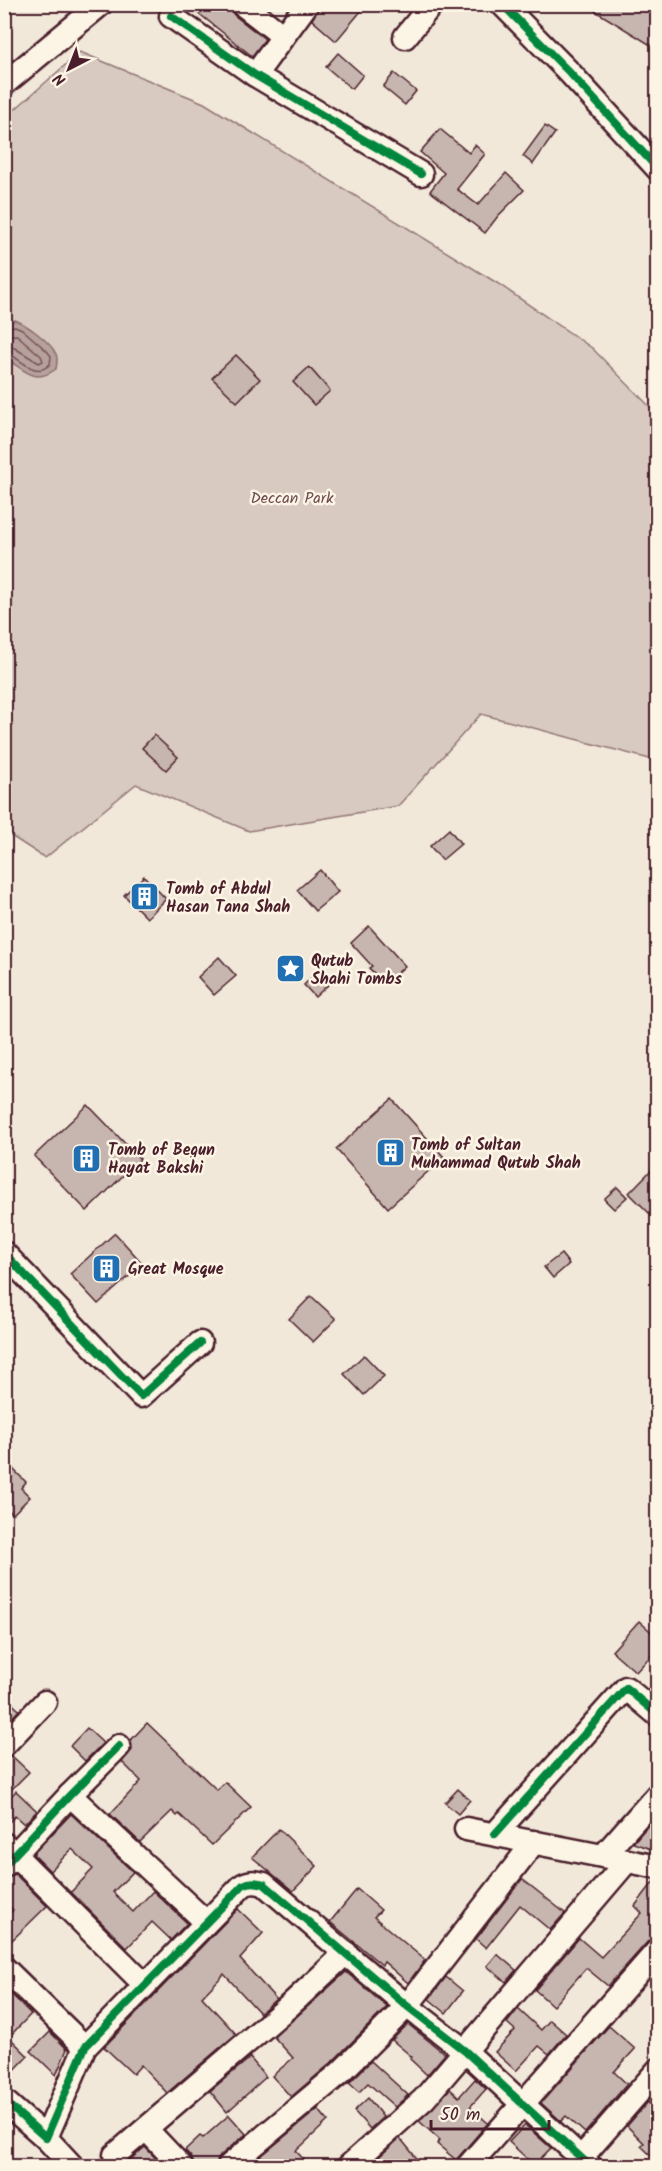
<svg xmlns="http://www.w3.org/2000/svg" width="662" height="2171" font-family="Kalam,sans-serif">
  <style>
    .green { fill: #d8cac0; stroke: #917476; stroke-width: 1.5 }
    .water { fill: #b6a19c; stroke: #8b6d6f; stroke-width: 1.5 }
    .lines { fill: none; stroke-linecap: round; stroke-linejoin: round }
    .shore { stroke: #755358; stroke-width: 1.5 }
    .building { fill: #c7b6af; stroke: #4a1f2b; stroke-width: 1.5 }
    .minor-casing { stroke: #4a1f2b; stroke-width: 27 }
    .minor { stroke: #fcf5e5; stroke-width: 22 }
    .cycleway-casing { stroke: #fcf5e5; stroke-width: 11 }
    .cycleway { stroke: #00873e; stroke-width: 8 }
    .labels { text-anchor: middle; stroke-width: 5; stroke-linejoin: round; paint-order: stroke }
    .park-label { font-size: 16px; fill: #6e4a50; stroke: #fcf5e5 }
    .poi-label { font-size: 16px; font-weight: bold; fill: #4a1f2b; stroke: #fcf5e5; text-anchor: start }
  </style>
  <rect width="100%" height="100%" fill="#f1e8da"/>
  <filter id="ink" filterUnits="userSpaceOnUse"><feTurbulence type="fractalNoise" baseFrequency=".0167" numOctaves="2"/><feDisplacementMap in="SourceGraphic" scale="12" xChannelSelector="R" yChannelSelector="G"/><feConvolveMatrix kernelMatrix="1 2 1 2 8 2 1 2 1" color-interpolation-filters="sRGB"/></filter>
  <g filter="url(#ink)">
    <polygon class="green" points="80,52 204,103 497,283 592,348 657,414 657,761 481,714 398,806 249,831 136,784 45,858 5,832 4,119"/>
    <path class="water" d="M15,320C26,324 51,342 56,354C58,359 57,364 56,369C34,385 25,370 5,358V325Z"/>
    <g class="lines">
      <g class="shore">
        <path d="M4,328L15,326L22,329L47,351L51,356L50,364C37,378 23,362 10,354L4,353"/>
        <polyline points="4,336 17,335 41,356 43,361 39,363 13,347 4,346"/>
      </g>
    </g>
    <g class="building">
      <polygon points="187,4 229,4 234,15 265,39 252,56"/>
      <polygon points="320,4 367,4 336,41 312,20"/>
      <polygon points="584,4 657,4 657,49"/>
      <polygon points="338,53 363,75 352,89 326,67"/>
      <polygon points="394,73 416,91 405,105 383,87"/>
      <polygon points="545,126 555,133 533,164 523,156"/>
      <polygon points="440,129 469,153 475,145 485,154 457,189 478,205 506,173 524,190 498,216 485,233 430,191 444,173 420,152"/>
      <polygon points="236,355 260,379 237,402 212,378"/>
      <polygon points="309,367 330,391 314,405 293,382"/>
      <polygon points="154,735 178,757 166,770 142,748"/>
      <polygon points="449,829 461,844 442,860 430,846"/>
      <polygon points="320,870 338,892 315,911 297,890"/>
      <polygon points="144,876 166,899 147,918 124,895"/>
      <polygon points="369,926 405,966 385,984 369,968 372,966 351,943"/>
      <polygon points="219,957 236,976 214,995 198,977"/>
      <polygon points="317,972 329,984 315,997 304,985"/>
      <polygon points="392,1099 444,1157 388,1208 336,1149"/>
      <polygon points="88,1105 140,1159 87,1211 34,1156"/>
      <polygon points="657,1164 657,1221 629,1193"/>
      <polygon points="617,1187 627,1197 614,1209 604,1199"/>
      <polygon points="115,1233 143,1264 98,1304 70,1274"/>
      <polygon points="561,1254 569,1264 553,1278 544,1267"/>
      <polygon points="311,1296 336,1319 313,1342 289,1319"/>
      <polygon points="364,1355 384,1376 364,1395 344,1374"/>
      <polygon points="4,1460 26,1482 21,1488 30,1497 13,1514 4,1506"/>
      <polygon points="639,1621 657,1637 657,1649 636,1672 612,1651"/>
      <polygon points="4,1696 19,1710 9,1721 4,1717"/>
      <polygon points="147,1723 217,1790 225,1782 251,1807 212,1845 179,1814 177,1816 172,1811 140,1842 110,1814 141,1781 122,1762 132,1750 131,1740"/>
      <polygon points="87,1728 103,1743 85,1761 70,1746"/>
      <polygon points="12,1756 29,1772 4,1797 4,1758"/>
      <polygon points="458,1789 470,1800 458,1814 445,1803"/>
      <polygon points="16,1791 37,1811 24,1824 15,1816 4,1827 4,1803"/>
      <polygon points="71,1814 133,1872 113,1892 133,1912 153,1891 187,1923 171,1940 152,1922 127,1948 71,1892 93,1869 72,1849 50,1871 33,1854"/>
      <polygon points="657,1815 657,1851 633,1843"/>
      <polygon points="279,1829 317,1866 293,1891 252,1857"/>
      <polygon points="15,1874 47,1906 4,1948 4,1919 13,1910 4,1901 4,1879"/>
      <polygon points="522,1879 565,1913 550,1930 520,1905 486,1948 476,1939"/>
      <polygon points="655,1880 657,1880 657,1937 648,1941 608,1986 586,1968 553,2006 535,1990 579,1938 601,1957 642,1913 635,1906"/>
      <polygon points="357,1889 381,1910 374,1917 425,1960 408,1983 384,1962 382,1965 330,1922"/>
      <polygon points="238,1909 263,1933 240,1959 276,1999 260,2013 224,1974 202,1997 236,2034 167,2093 141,2065 133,2074 104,2047"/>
      <polygon points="497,1954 516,1970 506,1982 487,1966"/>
      <polygon points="346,1972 387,2007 331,2063 291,2097 272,2076 293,2058 274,2037"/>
      <polygon points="446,1977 463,1991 446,2013 429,1999"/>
      <polygon points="4,1987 31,2014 9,2037 28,2056 4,2081"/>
      <polygon points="518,2009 541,2030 550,2020 566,2034 549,2054 539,2046 516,2071 495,2052 515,2030 507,2023"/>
      <polygon points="408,2024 445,2054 427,2075 410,2059 412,2057 392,2040"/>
      <polygon points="609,2026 635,2049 614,2072 627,2084 585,2133 566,2116 561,2121 541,2103"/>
      <polygon points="50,2032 67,2049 56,2075 31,2051"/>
      <polygon points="250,2058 266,2077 227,2112 210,2091"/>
      <polygon points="371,2061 408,2095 395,2107 368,2083 359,2092 349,2083"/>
      <polygon points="475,2079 486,2089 470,2107 488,2123 456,2160 437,2144 440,2140 419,2121 450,2089 459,2097"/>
      <polygon points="368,2098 383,2117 370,2129 354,2111"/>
      <polygon points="648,2102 657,2111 657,2161 641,2146 644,2143 627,2126"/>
      <polygon points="318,2109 328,2121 296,2151 310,2166 249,2166"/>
      <polygon points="229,2115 246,2134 220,2156 216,2166 194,2166 191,2157 185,2150 200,2136 203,2138"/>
      <polygon points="525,2125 551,2148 534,2165 509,2142"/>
      <polygon points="400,2138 423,2166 369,2166"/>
      <polygon points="145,2147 163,2166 121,2166 124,2165"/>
    </g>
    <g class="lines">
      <defs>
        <g id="minor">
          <polyline points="242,4 283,36"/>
          <polyline points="502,4 569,72 658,169"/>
          <polyline points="171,16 255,75 421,174"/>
          <polyline points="405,37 432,4"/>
          <polyline points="255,75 307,4"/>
          <polyline points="4,84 101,4"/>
          <polyline points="4,1253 141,1396 200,1343"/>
          <polyline points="4,1745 45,1702"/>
          <polyline points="70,1795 206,1922"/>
          <polyline points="466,1829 658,1867"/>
          <polyline points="495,1834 626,1688 658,1715"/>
          <polyline points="4,1844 144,1984"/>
          <polyline points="603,1856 658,1794"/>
          <polyline points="4,1866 70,1795 119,1746"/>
          <polyline points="4,1968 85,2047"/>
          <path d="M4,2101L46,2138L85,2047L243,1885C251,1881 256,1882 264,1884L407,2006L465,2051L590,2166"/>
          <polyline points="146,2129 181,2166"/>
          <polyline points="46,2138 72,2166"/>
          <polyline points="115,2155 288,2007 346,1953"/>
          <polyline points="581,2158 658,2070"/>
          <polyline points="229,2166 340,2073 407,2006 534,1842"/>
          <polyline points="349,2166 424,2099 627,1861"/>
          <polyline points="468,2166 658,1950"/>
        </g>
      </defs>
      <use href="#minor" class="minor-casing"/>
      <use href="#minor" class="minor"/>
      <defs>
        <g id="cycleway">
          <polyline points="502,4 569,72 658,169"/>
          <polyline points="171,16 255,75 421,174"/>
          <polyline points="4,1253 141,1396 200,1343"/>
          <polyline points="495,1834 626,1688 658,1715"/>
          <polyline points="4,1866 70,1795 119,1746"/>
          <path d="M4,2101L46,2138L85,2047L243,1885C251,1881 256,1882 264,1884L407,2006L465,2051L590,2166"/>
        </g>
      </defs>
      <use href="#cycleway" class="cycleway-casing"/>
      <use href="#cycleway" class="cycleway"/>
    </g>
  </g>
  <defs>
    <symbol id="building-square" viewBox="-11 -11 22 22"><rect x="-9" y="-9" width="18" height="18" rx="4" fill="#1f6fb2" stroke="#fcf5e5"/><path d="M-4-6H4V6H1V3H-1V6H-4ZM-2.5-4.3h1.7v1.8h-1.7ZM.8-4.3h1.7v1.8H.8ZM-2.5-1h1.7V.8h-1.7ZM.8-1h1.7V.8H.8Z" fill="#fff"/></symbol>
    <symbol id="sight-square" viewBox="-11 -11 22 22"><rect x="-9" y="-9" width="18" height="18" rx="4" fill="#1f6fb2" stroke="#fcf5e5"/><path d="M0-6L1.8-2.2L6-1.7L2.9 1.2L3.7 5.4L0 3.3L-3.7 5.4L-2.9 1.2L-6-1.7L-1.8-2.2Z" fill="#fff"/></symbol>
  </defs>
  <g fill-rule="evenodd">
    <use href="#building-square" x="128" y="880" width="33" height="33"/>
    <use href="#sight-square" x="274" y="952" width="33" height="33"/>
    <use href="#building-square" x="374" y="1136" width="33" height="33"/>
    <use href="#building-square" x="70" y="1142" width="33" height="33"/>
    <use href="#building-square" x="90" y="1252" width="33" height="33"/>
  </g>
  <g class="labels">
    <g class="park-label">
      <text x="292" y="503">Deccan Park</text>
    </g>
    <g class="poi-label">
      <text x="166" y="894">Tomb of Abdul<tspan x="166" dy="18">Hasan Tana Shah</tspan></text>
      <text x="311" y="966">Qutub<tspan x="311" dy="18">Shahi Tombs</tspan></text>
      <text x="411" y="1150">Tomb of Sultan<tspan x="411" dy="18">Muhammad Qutub Shah</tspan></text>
      <text x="108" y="1155">Tomb of Begun<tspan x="108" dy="18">Hayat Bakshi</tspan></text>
      <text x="128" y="1274">Great Mosque</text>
    </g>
  </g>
  <rect width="662" height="2171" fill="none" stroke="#fcf5e5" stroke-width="24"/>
  <rect x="12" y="12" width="638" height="2147" fill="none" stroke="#4a1f2b" stroke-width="2" filter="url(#ink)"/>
  <g transform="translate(69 69) rotate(222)" stroke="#fcf5e5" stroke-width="4.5" paint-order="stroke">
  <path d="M0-4.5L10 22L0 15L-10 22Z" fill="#4a1f2b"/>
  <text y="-9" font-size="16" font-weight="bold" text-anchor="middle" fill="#4a1f2b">N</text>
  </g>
  <path d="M431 2120v9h118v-9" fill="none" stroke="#4a1f2b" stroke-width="3"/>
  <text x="440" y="2120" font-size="18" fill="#4a1f2b" stroke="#fcf5e5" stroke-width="4.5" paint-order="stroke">50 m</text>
</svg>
